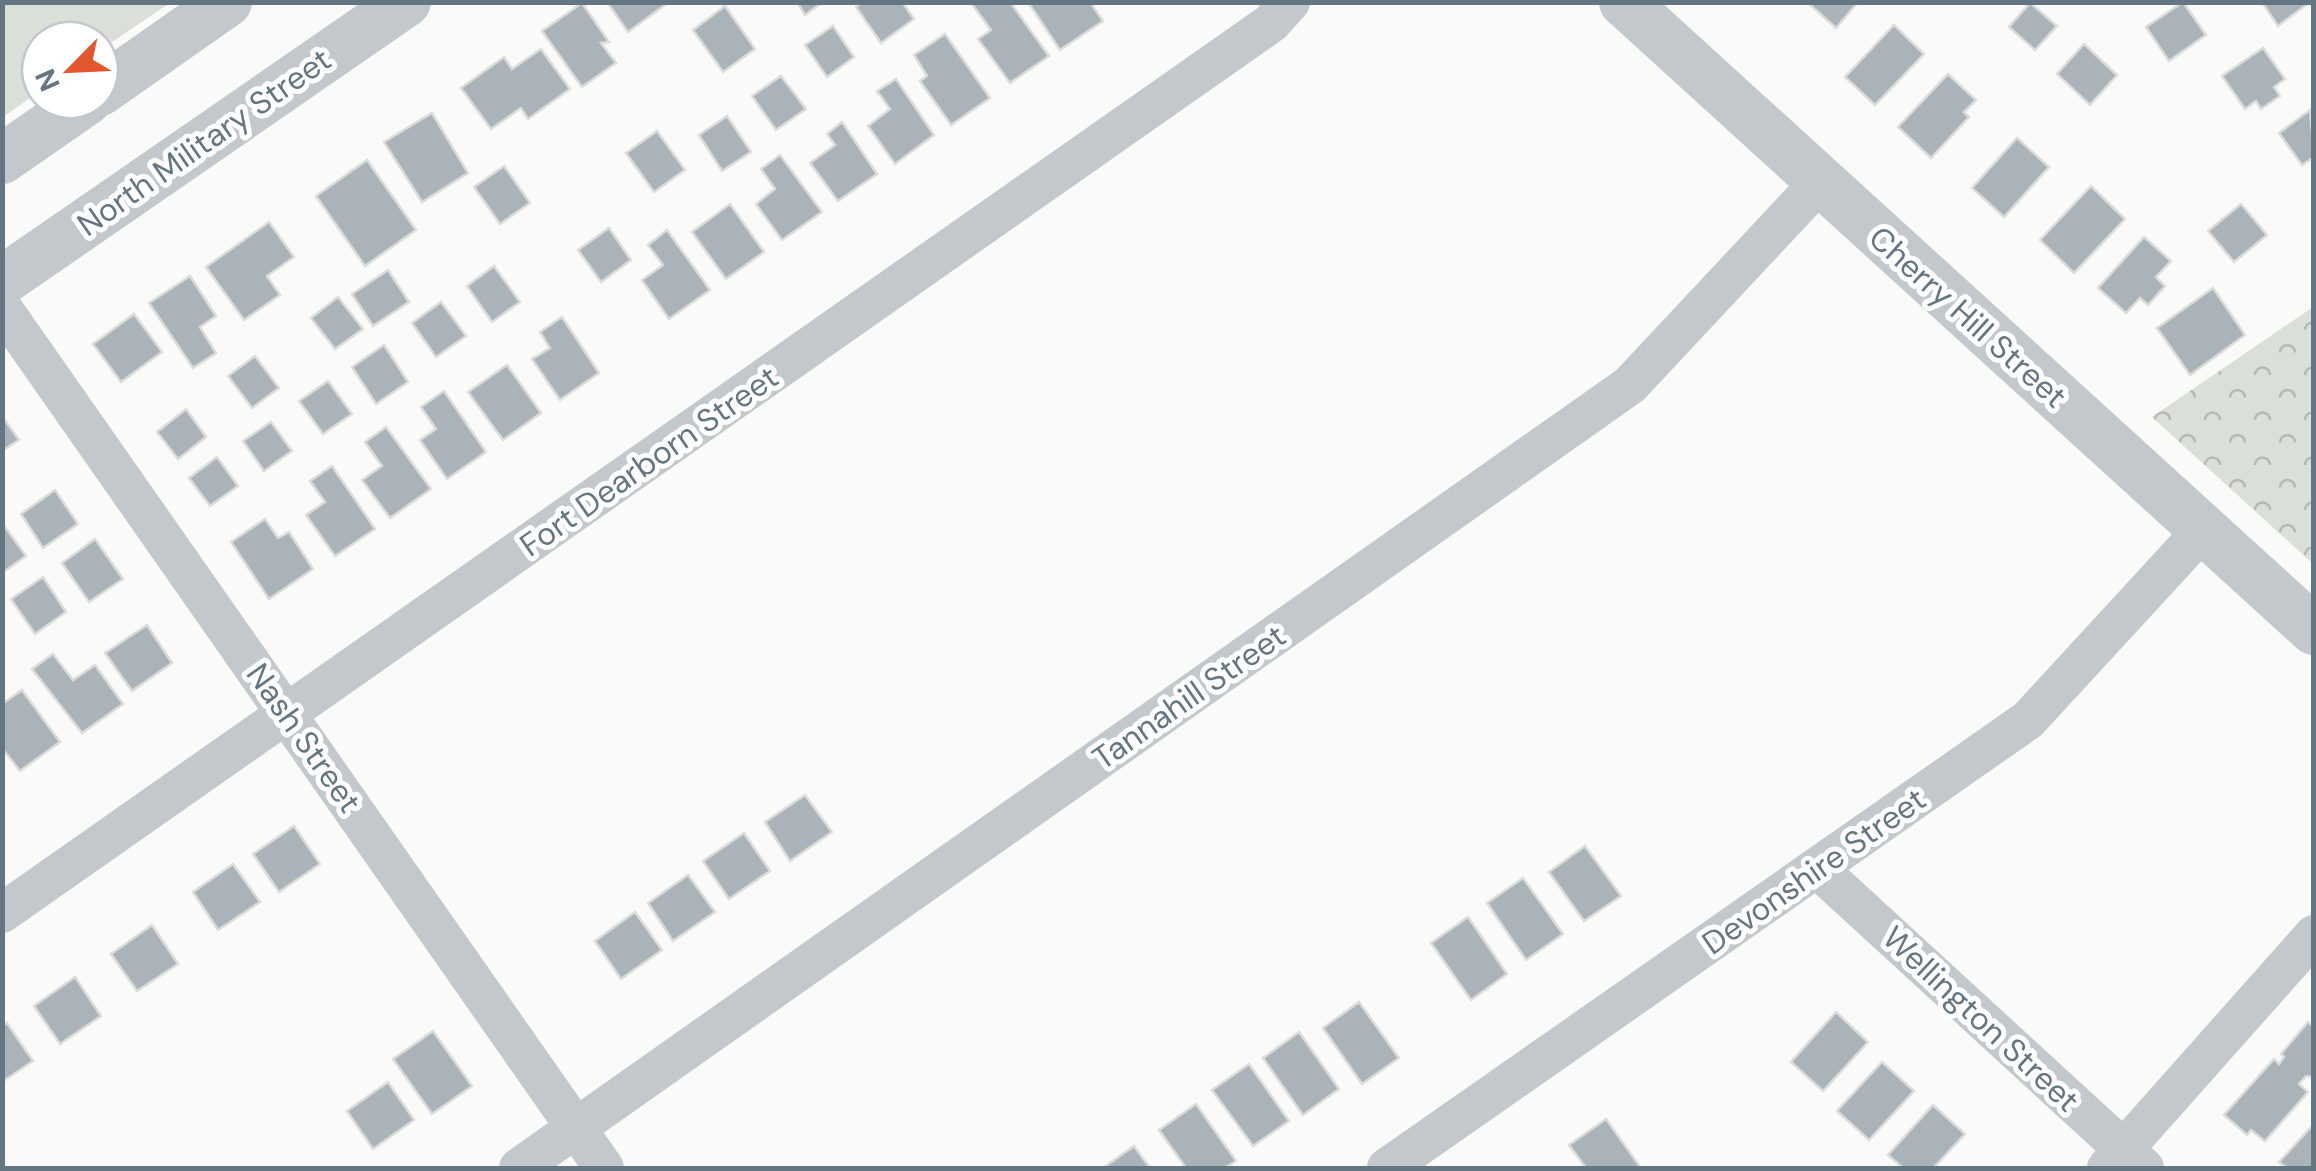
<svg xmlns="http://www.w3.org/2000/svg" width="2316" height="1171" font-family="'DM Sans',sans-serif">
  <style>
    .green { fill: #dadfd7 }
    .park { fill: url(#park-crowns) }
    .building { fill: #aab3b9; stroke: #dcdcda; stroke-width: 2.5 }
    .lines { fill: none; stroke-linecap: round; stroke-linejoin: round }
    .minor { stroke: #c3c8cc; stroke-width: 40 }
    .tertiary { stroke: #c3c8cc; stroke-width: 50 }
    .labels { text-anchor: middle; stroke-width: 10; stroke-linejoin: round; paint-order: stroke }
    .street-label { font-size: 32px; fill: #657683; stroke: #fff }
  </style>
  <defs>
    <pattern id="park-crowns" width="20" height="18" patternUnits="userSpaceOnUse" patternTransform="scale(2.5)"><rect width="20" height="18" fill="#dadfd7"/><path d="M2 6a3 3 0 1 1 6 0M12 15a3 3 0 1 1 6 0" fill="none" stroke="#b4b9b4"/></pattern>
  </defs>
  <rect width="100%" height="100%" fill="#fafaf8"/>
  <polygon class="green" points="3,2 170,2 170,3 100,50 100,40 40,40 40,91 3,117"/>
  <polygon class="park" points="2313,307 2313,564 2152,417"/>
  <g class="building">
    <polygon points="607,2 669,2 628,32"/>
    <polygon points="797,2 823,2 805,15"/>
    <polygon points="863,2 902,2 914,19 881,43 856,7"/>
    <polygon points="1010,2 1049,56 1010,83 978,39 991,30 972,4"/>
    <polygon points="1028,2 1090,2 1103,21 1060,50"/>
    <polygon points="1807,2 1858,2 1836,28"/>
    <polygon points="2183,2 2206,35 2169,61 2146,27"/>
    <polygon points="2262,2 2310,2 2278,26"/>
    <polygon points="582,3 609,42 601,43 616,63 582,87 542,31"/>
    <polygon points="2030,3 2057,26 2035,50 2009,27"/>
    <polygon points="725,6 755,49 723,72 693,30"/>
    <polygon points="1894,25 1924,54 1875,105 1845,77"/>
    <polygon points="833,26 854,57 827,77 805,45"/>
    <polygon points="945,34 990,98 951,125 920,81 927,76 914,55"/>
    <polygon points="2084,44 2117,75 2090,105 2057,74"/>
    <polygon points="2263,48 2285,79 2274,87 2280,96 2261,109 2256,101 2245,109 2222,76"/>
    <polygon points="541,49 570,89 528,119 521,108 491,129 461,88 504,57 512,69"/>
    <polygon points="1948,74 1976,100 1964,112 1969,117 1931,158 1898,127"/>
    <polygon points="781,76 806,109 776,130 752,96"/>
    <polygon points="896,79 934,135 895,164 868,126 890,109 877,91"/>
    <polygon points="2310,110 2314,157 2302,165 2279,133"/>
    <polygon points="432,113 468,173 422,202 384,142"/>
    <polygon points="727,116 751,152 722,171 699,135"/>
    <polygon points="842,122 877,174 838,201 810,163 835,145 827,134"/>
    <polygon points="657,131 685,170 654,192 626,153"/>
    <polygon points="2017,138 2049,167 2004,217 1972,188"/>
    <polygon points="780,155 822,212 782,240 756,204 775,189 761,169"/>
    <polygon points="367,160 416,230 365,266 316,196"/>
    <polygon points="504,166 530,203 500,224 474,187"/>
    <polygon points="2091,186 2125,219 2074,273 2040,240"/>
    <polygon points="730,204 764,252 726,279 692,232"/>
    <polygon points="2241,204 2267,235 2234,262 2208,231"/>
    <polygon points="269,222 294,257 267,276 280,295 244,320 206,267"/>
    <polygon points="609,228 631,260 601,282 578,250"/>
    <polygon points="667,230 710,290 669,319 642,280 663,265 648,245"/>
    <polygon points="2144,237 2171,261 2156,277 2165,286 2148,305 2140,298 2126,313 2098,288"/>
    <polygon points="494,266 520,302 492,322 467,286"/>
    <polygon points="388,270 409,302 373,326 352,294"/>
    <polygon points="190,276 216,316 200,327 216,353 193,368 149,303"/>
    <polygon points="2213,288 2245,335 2190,375 2157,328"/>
    <polygon points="338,297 363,329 335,349 311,318"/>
    <polygon points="441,302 466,336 436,357 412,323"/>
    <polygon points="134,314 162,352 121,382 93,344"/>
    <polygon points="562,317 599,373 560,400 532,359 550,348 540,332"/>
    <polygon points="384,345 408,382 376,404 352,367"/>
    <polygon points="255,356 279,388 252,408 228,376"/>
    <polygon points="507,365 541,413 503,440 468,392"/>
    <polygon points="328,381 352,414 323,434 299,401"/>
    <polygon points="444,391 486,452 447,479 420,440 436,429 421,407"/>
    <polygon points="186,409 206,437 178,459 157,432"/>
    <polygon points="2,416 19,440 2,451"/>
    <polygon points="271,422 292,451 264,471 243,441"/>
    <polygon points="386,427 431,489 390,518 362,480 382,466 365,442"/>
    <polygon points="217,457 238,486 210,506 189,478"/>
    <polygon points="332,466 375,529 335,556 306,515 325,502 310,481"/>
    <polygon points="55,490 78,524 43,548 21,514"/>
    <polygon points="265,519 278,538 289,532 313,569 269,599 231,542"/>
    <polygon points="5,527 26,556 2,573 2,529"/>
    <polygon points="95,539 123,579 89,602 62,563"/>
    <polygon points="43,577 66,612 35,634 11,599"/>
    <polygon points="147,625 172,663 132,691 105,653"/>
    <polygon points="53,654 73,680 95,665 123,704 82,733 32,669"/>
    <polygon points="22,690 60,742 20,771 2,748 2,704"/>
    <polygon points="805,795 832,832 790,861 765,822"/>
    <polygon points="294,826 320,864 279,892 253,854"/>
    <polygon points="744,833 770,871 729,899 703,861"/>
    <polygon points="1585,846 1621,896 1584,921 1549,872"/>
    <polygon points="233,864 260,902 218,930 193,892"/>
    <polygon points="688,875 715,912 673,941 648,903"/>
    <polygon points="1523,878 1563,934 1526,960 1487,903"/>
    <polygon points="635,912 662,950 621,979 595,941"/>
    <polygon points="1468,917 1507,974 1471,1000 1431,943"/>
    <polygon points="152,925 178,964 137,991 111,954"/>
    <polygon points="75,977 101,1016 60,1044 34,1006"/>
    <polygon points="1359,1002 1399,1058 1362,1084 1323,1028"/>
    <polygon points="1836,1012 1868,1042 1823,1091 1791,1062"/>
    <polygon points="2308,1022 2314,1027 2314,1077 2306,1076 2299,1084 2308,1092 2265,1141 2251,1130 2247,1135 2224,1115 2274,1059 2279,1064 2284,1057 2281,1054"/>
    <polygon points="7,1023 33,1061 2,1082 2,1026"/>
    <polygon points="433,1031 472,1086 432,1114 393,1059"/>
    <polygon points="1299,1032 1339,1089 1303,1115 1263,1058"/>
    <polygon points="1882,1062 1914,1091 1869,1140 1837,1111"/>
    <polygon points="1249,1064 1289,1121 1253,1146 1212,1090"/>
    <polygon points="388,1082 414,1120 373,1149 347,1111"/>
    <polygon points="1196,1104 1236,1161 1225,1168 1186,1168 1159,1130"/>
    <polygon points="1933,1105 1965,1134 1933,1168 1903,1168 1888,1155"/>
    <polygon points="1606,1119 1641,1168 1586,1168 1569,1145"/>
    <polygon points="2314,1124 2314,1168 2287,1168 2279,1162"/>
    <polygon points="1134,1146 1150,1168 1103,1168"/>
  </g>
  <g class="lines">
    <g class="minor">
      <polyline points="2,308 604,1168"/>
      <polyline points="1818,869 2144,1168"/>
      <polyline points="2,913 1271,23 1290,2"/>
      <polyline points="519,1168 1630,385 1820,182"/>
      <polyline points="1387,1168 2028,720 2203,530"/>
      <polyline points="2107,1168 2314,935"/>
    </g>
    <g class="tertiary">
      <polyline points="1624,2 2314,630"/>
      <polyline points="100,91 227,2"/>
      <polyline points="2,159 87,100"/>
      <polyline points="2,281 406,2"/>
    </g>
  </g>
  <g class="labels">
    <g class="street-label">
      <text transform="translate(204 142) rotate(-35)" y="11">North Military Street</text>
      <text transform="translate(1968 317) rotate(42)" y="11">Cherry Hill Street</text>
      <text transform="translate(649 461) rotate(-35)" y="11">Fort Dearborn Street</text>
      <text transform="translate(1189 697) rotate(-35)" y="11">Tannahill Street</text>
      <text transform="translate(304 738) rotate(55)" y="11">Nash Street</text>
      <text transform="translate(1814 871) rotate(-35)" y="11">Devonshire Street</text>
      <text transform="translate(1981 1019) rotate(43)" y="11">Wellington Street</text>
    </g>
  </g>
  <rect width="2316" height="1171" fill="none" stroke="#657683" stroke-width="10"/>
  <g transform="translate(70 70) rotate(246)"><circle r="48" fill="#ffffff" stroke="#c1c8cd" stroke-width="2.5"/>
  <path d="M0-8L18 38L0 25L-18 38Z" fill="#e4572e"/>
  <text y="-15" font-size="28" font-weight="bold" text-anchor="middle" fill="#657683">N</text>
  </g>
</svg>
